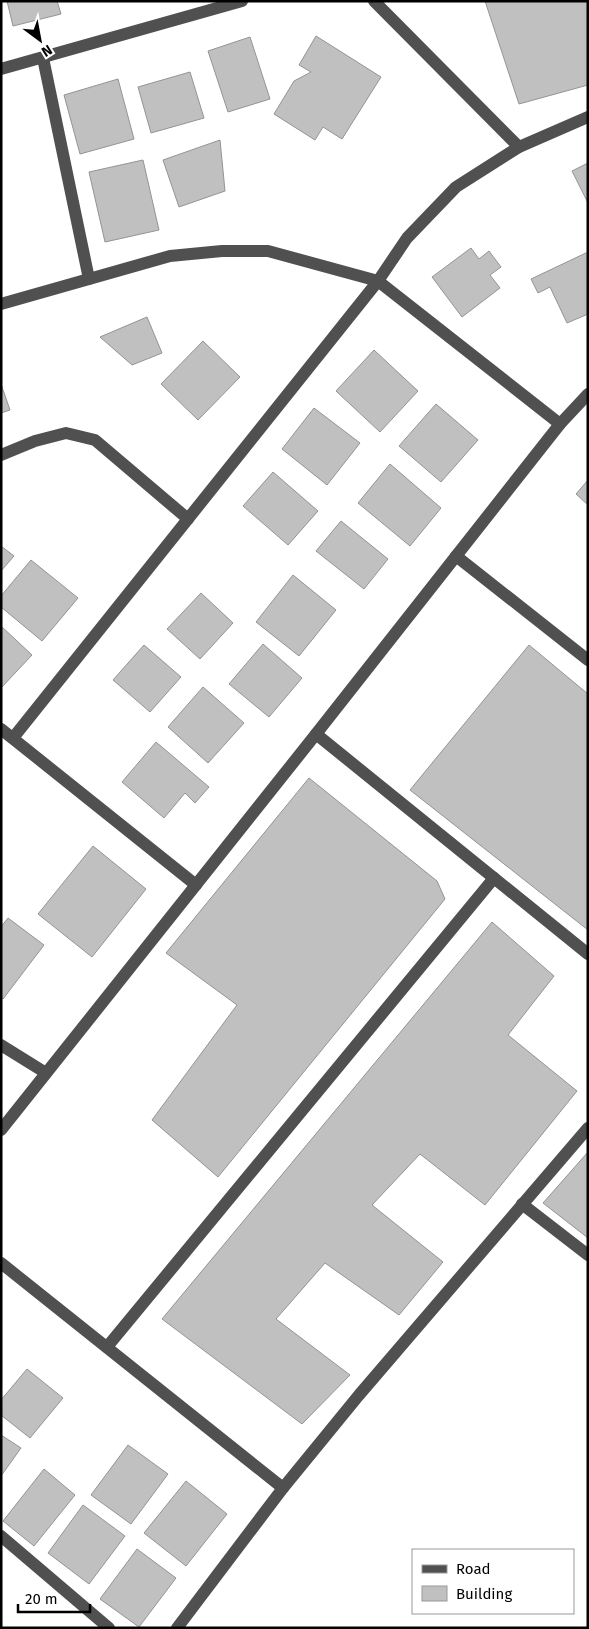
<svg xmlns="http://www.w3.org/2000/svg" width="589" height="1629" font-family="'Fira Sans',sans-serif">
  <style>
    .building { fill: #c0c0c0; stroke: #949494 }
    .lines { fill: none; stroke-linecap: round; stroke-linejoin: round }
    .minor { stroke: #505050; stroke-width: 12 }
  </style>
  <rect width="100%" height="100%" fill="#fff"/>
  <g class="building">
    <polygon points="7,1 57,1 61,14 13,26"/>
    <polygon points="485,1 588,1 588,85 519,104"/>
    <polygon points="316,36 381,77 342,139 323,127 315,140 274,114 294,81 311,72 299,65"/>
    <polygon points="250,37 270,99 228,112 208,51"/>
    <polygon points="190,72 204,118 151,133 138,87"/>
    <polygon points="118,79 134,139 80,154 64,95"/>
    <polygon points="220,140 225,191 179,207 163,160"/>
    <polygon points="143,160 159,230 105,242 89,172"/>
    <polygon points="588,163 588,203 572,171"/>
    <polygon points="471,248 479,259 489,251 501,267 490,275 500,288 462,317 432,277"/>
    <polygon points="588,252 588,314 567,323 550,287 538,293 531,279"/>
    <polygon points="147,317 162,353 132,365 100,337"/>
    <polygon points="203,341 240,377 198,420 161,384"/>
    <polygon points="374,350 418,391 380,432 336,391"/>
    <polygon points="1,384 10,410 1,413"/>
    <polygon points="436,404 478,440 441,482 399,446"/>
    <polygon points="314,408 360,443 327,485 282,449"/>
    <polygon points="390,464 441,508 410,546 358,503"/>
    <polygon points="273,472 318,511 288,545 243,506"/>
    <polygon points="588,480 588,505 576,494"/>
    <polygon points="341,521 388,559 364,589 316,551"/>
    <polygon points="1,546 14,556 1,571"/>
    <polygon points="31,560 78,598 42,641 1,607 1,596"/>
    <polygon points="293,575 336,610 299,656 256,622"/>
    <polygon points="201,593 233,623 200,659 167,629"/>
    <polygon points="1,626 32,655 1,688"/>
    <polygon points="263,644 302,678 269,717 229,684"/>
    <polygon points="144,645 181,677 150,712 113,680"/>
    <polygon points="529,645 588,694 588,930 410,790"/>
    <polygon points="203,687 244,723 208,763 168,727"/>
    <polygon points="156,742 209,787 195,803 185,793 164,818 122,782"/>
    <polygon points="309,778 437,881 445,899 218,1177 152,1120 237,1005 166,953"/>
    <polygon points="93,846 146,889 92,957 38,914"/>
    <polygon points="8,918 44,945 3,999 1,997 1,927"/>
    <polygon points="492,922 554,976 508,1035 577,1091 485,1205 420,1154 372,1205 443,1262 399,1315 325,1263 276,1319 350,1375 302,1424 162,1319"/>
    <polygon points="588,1152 588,1238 543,1203"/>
    <polygon points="27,1369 63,1398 30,1438 1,1415 1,1400"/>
    <polygon points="1,1435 21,1448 1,1476"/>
    <polygon points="128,1445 168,1474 131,1524 91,1495"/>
    <polygon points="44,1469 75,1495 34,1546 3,1521"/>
    <polygon points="186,1481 227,1514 186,1566 144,1533"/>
    <polygon points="83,1505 125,1536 89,1584 48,1553"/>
    <polygon points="137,1549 176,1578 139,1627 100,1599"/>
  </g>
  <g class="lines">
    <g class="minor">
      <polyline points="374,1 519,147"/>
      <polyline points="43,58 89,279"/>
      <polyline points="1,69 242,1"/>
      <polyline points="1,304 170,256 222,251 268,251 378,281 560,424"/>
      <polyline points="1,455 35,441 66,433 95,440 188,519"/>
      <polyline points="456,556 588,660"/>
      <polyline points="1,729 196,885"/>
      <polyline points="316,734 588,954"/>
      <polyline points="13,738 378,281 407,238 456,187 519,147 588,117"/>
      <polyline points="1,1045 46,1073"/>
      <polyline points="1,1130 316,734 560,424 588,394"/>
      <polyline points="522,1204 588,1255"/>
      <polyline points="1,1263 283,1488"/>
      <polyline points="107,1347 494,878"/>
      <polyline points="1,1536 109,1628"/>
      <polyline points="177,1628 283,1488 359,1395 588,1128"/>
    </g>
  </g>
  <rect width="589" height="1629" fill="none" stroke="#000000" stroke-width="5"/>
  <rect x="412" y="1549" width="162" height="65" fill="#ffffff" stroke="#999999"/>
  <rect x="422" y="1565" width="25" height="8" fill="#505050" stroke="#999999"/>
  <text x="456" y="1574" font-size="15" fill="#000000">Road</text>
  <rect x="422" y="1586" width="25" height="15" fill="#c0c0c0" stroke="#999999"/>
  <text x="456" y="1599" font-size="15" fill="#000000">Building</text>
  <g transform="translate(40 40) rotate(148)" stroke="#ffffff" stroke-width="4" paint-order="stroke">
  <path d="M0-4L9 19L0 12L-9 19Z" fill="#000000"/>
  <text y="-8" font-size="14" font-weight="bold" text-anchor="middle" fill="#000000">N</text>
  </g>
  <path d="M18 1604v8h72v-8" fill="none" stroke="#000000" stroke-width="2.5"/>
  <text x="25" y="1604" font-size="15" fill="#000000" stroke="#ffffff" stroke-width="4" paint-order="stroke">20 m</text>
</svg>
